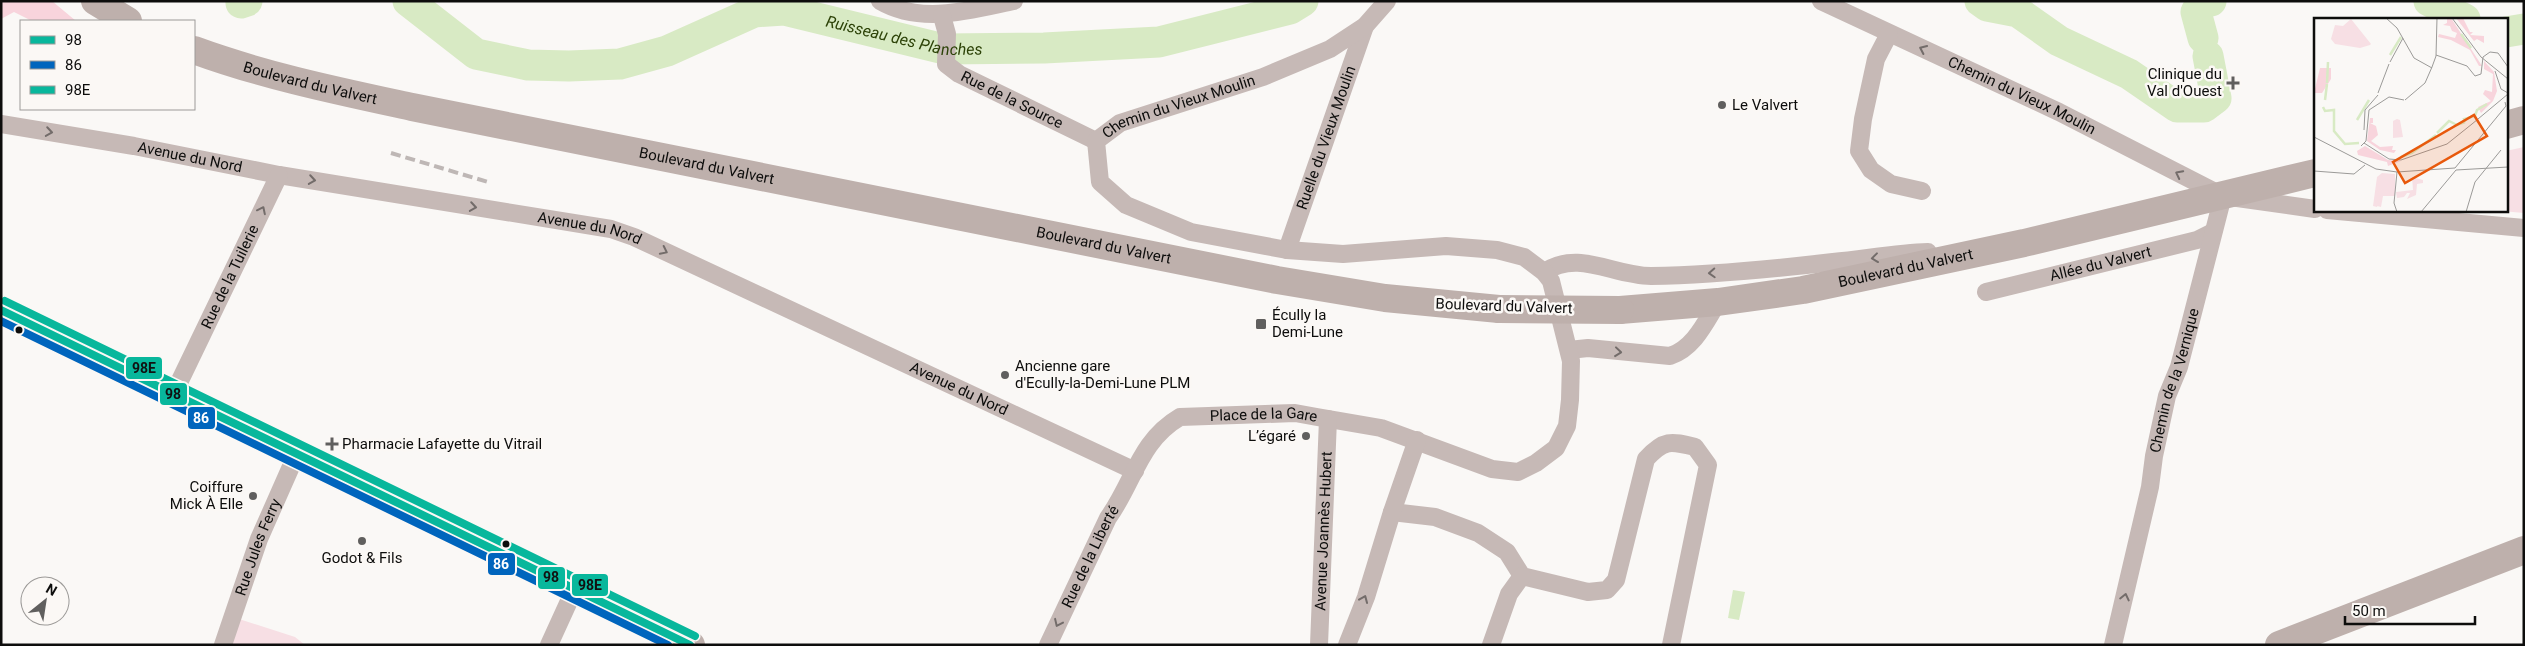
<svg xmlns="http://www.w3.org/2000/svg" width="2525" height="646" font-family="Roboto,sans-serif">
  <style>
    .green { fill: #f7dfe4 }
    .forest { fill: #f8d4dc }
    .water { fill: #d8eac4 }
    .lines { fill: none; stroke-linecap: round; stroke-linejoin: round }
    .river { stroke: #d8eac4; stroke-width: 31 }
    .minor { stroke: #c6b9b6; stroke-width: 18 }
    .primary { stroke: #beb0ac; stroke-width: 28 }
    .trunk { stroke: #c0b2ae; stroke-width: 28 }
    .rail { stroke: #beb7b5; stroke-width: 4; stroke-dasharray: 10 5; stroke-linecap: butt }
    .primary-bridge { stroke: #beb0ac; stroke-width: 28 }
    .bus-1-casing { stroke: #fbf8f5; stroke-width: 11 }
    .bus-2-casing { stroke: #fbf8f5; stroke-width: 11 }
    .bus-3-casing { stroke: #fbf8f5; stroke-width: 11 }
    .bus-1 { stroke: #08b79c; stroke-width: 8 }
    .bus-2 { stroke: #0065bd; stroke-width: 8 }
    .bus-3 { stroke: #08b79c; stroke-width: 8 }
    .oneway { stroke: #736c6a }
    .poi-dot { fill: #605f5e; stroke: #fbf8f5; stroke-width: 2 }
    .bus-dot { fill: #0d0d0c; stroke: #fbf8f5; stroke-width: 2 }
    .labels { text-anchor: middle; stroke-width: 5; stroke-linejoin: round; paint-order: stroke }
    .poi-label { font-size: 15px; fill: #0d0d0c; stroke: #fbf8f5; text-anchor: start }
    .street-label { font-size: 15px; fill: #0d0d0c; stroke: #fbf8f5 }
    .water-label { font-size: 16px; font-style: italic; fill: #2c4207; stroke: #fbf8f5 }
    .inset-river { fill: none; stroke: #d8eac4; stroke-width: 2.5 }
    .inset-road { fill: none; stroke: #9b9a98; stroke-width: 1 }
    .view { fill: #e8590c; fill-opacity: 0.15; stroke: #e8590c; stroke-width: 2.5 }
    .inset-edge { fill: none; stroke: #0d0d0c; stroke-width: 2.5 }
    .line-badge { stroke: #fbf8f5; stroke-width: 2 }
    .badge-label { font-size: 14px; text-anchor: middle; font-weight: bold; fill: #fff }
    .pale-badge-label { font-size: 14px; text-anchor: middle; font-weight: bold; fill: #111 }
  </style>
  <rect width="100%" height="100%" fill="#faf8f6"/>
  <g class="green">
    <polygon points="2524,147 2524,213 2490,210 2506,210 2506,151"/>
    <polygon points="239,619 295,637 305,645 227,645"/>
  </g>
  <polygon class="forest" points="1,1 52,1 76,21 32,21 14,12 1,19"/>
  <polygon class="water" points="1733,590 1745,592 1739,620 1728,618"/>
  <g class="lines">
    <g class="river">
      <path id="s1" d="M408,1L476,54L528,65L569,66L620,64L667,51L754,12L784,10L944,49L1044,48L1159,42L1290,9L1303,1"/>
      <polyline points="1980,1 1987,6 2018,12 2059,41 2129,74 2177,107 2204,107 2216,98 2208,56"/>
      <polyline points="2429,1 2465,19"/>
      <polyline points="241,3 247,1"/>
      <polyline points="2506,32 2524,29"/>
      <polyline points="2203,38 2196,12 2202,2 2211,1"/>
    </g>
    <g class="minor">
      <path d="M880,1C921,25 971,10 1014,1"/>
      <path id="s2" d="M1821,1L2059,112L2223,196L2315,209"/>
      <path id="s3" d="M942,16L947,34L946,64L959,74L1096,141"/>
      <polyline points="1889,34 1876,59 1863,119 1859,151 1871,170 1891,184 1922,191"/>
      <path id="s4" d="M1,124L134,146L279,175L611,229L634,237L1135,471"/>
      <polyline points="2327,210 2524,228"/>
      <path id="s5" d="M1287,250L1365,26"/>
      <path d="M1544,272C1579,249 1613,276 1651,276C1712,275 1773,269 1833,262C1865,259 1897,253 1928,252"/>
      <path id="s6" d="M1986,292L2197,240L2213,232"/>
      <path d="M1569,350L1588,348L1670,356C1694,348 1705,323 1718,302"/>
      <path id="s7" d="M174,393L279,175"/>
      <path d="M1392,512L1435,517L1478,533L1507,552L1522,576L1588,592L1607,590L1616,580L1646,459C1664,439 1671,441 1695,447L1708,465L1671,645"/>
      <path id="s8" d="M223,645L259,539L297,453"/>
      <polyline points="549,645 575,588"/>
      <path id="s9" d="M1048,645L1108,518C1134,482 1139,441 1180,417L1295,413L1317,417L1381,428L1492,469L1518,472L1536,463L1556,448L1567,426L1570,400L1571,361L1551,281L1544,272L1524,257L1497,250L1446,246L1343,254L1287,250L1191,232L1126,205L1100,182L1096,141L1120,123L1263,77L1330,49L1365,26L1387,1"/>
      <path id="s10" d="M1319,645L1328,419"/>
      <polyline points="1347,645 1366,597 1392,512 1417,440"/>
      <polyline points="1491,645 1509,594 1522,576"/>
      <path id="s11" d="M2113,645L2150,487L2154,456L2167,396L2179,367L2223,196"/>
    </g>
    <g class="primary">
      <polyline points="95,1 128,21"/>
      <path id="s12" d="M194,50C265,76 338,91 412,107L1277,280L1385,298L1499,309"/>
      <polyline points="1,310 691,645"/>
      <path id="s13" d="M1620,310L1718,302L1803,290L2024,243L2315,173"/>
      <polyline points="2279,645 2524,550"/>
    </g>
    <polyline class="trunk" points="2506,125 2524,120"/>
    <polyline class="rail" points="391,153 488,182"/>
    <polyline class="primary-bridge" points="1499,309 1620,310"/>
    <defs>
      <polyline id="bus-1" points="1,310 690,645"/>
      <polyline id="bus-2" points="1,321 668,645"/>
      <polyline id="bus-3" points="5,301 695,636"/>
    </defs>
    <use href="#bus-1" class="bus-1-casing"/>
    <use href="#bus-2" class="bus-2-casing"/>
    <use href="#bus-3" class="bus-3-casing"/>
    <use href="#bus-1" class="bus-1"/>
    <use href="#bus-2" class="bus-2"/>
    <use href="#bus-3" class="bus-3"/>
  </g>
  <defs><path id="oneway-chevron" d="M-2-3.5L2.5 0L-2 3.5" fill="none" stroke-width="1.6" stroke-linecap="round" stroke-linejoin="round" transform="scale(1.25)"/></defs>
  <g class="oneway">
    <use href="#oneway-chevron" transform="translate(1923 49) rotate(-155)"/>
    <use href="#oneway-chevron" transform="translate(49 132) rotate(9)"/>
    <use href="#oneway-chevron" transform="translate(2179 174) rotate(-153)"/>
    <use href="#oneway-chevron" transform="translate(312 180) rotate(9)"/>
    <use href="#oneway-chevron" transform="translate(473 207) rotate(9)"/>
    <use href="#oneway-chevron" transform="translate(262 210) rotate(-64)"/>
    <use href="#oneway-chevron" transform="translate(664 251) rotate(26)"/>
    <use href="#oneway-chevron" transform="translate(1875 258) rotate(173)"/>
    <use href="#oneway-chevron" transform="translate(1712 273) rotate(177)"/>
    <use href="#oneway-chevron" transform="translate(1618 352) rotate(6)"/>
    <use href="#oneway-chevron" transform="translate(2125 597) rotate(-77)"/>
    <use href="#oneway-chevron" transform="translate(1364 599) rotate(-67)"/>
    <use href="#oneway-chevron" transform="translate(1058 623) rotate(115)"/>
  </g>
  <g class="poi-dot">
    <path d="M2230.5 75.5h5v5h5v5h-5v5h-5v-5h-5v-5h5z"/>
    <circle cx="1722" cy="105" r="5"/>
    <rect x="1255" y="318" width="12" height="12" rx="2.5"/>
    <circle cx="1005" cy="375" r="5"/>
    <circle cx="1306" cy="436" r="5"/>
    <path d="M329.5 436.5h5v5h5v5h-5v5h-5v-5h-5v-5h5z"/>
    <circle cx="253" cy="496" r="5"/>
    <circle cx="362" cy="541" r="5"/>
  </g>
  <g class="bus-dot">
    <circle cx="19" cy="330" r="4.5"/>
    <circle cx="506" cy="544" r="4.5"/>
  </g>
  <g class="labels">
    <g class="poi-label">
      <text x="2222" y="79" text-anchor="end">Clinique du<tspan x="2222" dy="17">Val d'Ouest</tspan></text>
      <text x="1732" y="110">Le Valvert</text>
      <text x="1272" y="320">Écully la<tspan x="1272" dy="17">Demi-Lune</tspan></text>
      <text x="1015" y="371">Ancienne gare<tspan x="1015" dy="17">d'Ecully-la-Demi-Lune PLM</tspan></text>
      <text x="1296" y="441" text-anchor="end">L’égaré</text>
      <text x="342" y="449">Pharmacie Lafayette du Vitrail</text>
      <text x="243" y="492" text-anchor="end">Coiffure<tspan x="243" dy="17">Mick À Elle</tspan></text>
      <text x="362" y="563" text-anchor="middle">Godot &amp; Fils</text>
    </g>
    <g class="street-label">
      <text dy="5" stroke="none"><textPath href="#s12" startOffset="121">Boulevard du Valvert</textPath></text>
      <text dy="5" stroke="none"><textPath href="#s2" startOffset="222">Chemin du Vieux Moulin</textPath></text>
      <text dy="5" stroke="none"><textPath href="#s3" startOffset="124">Rue de la Source</textPath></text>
      <text dy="5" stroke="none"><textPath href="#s9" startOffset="1440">Chemin du Vieux Moulin</textPath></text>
      <text dy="5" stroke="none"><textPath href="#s5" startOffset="119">Ruelle du Vieux Moulin</textPath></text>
      <text dy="5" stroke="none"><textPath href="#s4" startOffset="192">Avenue du Nord</textPath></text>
      <text dy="5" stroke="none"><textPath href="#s12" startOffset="526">Boulevard du Valvert</textPath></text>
      <text dy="5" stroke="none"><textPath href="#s4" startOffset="598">Avenue du Nord</textPath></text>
      <text dy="5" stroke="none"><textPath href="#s12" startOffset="931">Boulevard du Valvert</textPath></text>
      <text dy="5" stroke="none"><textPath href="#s6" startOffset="118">Allée du Valvert</textPath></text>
      <text dy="5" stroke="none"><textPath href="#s13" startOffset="289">Boulevard du Valvert</textPath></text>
      <text dy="5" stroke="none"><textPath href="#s7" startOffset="129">Rue de la Tuilerie</textPath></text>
      <text transform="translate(1504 306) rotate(2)" y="5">Boulevard du Valvert</text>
      <text dy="5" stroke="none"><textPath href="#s11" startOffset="272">Chemin de la Vernique</textPath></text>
      <text dy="5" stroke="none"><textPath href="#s4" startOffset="1002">Avenue du Nord</textPath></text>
      <text dy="5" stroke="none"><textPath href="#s9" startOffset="350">Place de la Gare</textPath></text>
      <text dy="5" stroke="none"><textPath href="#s10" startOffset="114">Avenue Joannès Hubert</textPath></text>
      <text dy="5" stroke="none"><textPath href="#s8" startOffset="104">Rue Jules Ferry</textPath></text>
      <text dy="5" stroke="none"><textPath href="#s9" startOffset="98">Rue de la Liberté</textPath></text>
    </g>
    <g class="water-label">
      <text dy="6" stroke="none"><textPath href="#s1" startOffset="529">Ruisseau des Planches</textPath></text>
    </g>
  </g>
  <g transform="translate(2314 18)">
    <rect width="194" height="194" fill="#faf8f6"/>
    <path d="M37,1L57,26L56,27L46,30L21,26L17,21L21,7L29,8ZM83,101L86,102L89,119L79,120V103ZM68,155L81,156V178H69L67,189L63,188L64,182L63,189L59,188L63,159ZM98,159L109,162V165L103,166L102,177L93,181L96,175H93L90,179L83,180L82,174L99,172Z" fill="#f7dfe4"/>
    <path d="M133,0H137L168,48H165L156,32L137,22L124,19L125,16L141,20L143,15L138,13L136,8L129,7L133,5ZM142,0H149L156,14H159L156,17L170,18V25L163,21L160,23L170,36ZM170,43L180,54L183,73L179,83L167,95L164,89L177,83L169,76L171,72L178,74L179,56L170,51ZM6,50H17V61L8,75H0ZM56,100H59V105H56L62,108L64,117L57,123L66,129L79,128L78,132H82L80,135L66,132L53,123ZM51,128L74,142L87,143L74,148L73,144L44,137L43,133Z" fill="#f8d4dc"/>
    <path class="inset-river" d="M147,16L157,30M76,37L87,19M13,65L14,44M11,82L13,66M9,89L11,93L20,92V113L31,126L45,125M43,102L55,82M151,104L150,101L161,98L163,92L173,86M123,115L135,103L143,107L151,104M87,139L98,135L122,117"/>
    <path class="inset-road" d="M72,0L83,10L100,40L118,50M138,0L167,39L194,61M122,37L153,48L161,58L167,56L169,39L176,34L184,35L194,49M76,44L89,20M181,53L187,71L194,75M64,75L75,46M91,82L111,65L118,49L122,38L123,0M158,106L194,76M50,112L51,92L64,77M0,119L62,151L83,154L141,150L192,88L191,84M50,125L75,141L87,142L133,126L158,106M47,128L52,123L55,92L75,79L90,82M0,153L40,156L51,147M83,154L80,185L83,194M107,194L142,152L194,149M152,194L161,164L187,132"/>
    <path class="view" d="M160,97L173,118L91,165L79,144Z"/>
    <rect width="194" height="194" class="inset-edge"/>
  </g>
  <g class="line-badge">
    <rect x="125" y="356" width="38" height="24" rx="5" fill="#08b79c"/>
    <rect x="159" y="382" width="29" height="24" rx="5" fill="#08b79c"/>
    <rect x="187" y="406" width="29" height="24" rx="5" fill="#0065bd"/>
    <rect x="487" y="552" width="29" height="24" rx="5" fill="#0065bd"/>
    <rect x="537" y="566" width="29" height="24" rx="5" fill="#08b79c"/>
    <rect x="571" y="573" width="38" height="24" rx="5" fill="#08b79c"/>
  </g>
  <g class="badge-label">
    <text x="201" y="423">86</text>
    <text x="501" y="569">86</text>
  </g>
  <g class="pale-badge-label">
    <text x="144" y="373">98E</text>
    <text x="173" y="399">98</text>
    <text x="551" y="582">98</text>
    <text x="590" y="590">98E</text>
  </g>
  <rect width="2525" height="646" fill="none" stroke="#0d0d0c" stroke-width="5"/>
  <rect x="20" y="20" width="175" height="90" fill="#fbf8f5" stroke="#9c9a98"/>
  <rect x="30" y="36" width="25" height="8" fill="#08b79c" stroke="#9c9a98"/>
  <text x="65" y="45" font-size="15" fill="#0d0d0c">98</text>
  <rect x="30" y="61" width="25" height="8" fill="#0065bd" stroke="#9c9a98"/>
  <text x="65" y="70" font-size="15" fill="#0d0d0c">86</text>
  <rect x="30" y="86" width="25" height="8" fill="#08b79c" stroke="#9c9a98"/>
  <text x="65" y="95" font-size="15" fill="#0d0d0c">98E</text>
  <g transform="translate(45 601) rotate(30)"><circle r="24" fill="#fbf8f5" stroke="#9c9a98"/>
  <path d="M0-4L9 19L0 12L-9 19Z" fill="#605f5e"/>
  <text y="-8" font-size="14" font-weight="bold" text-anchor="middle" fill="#0d0d0c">N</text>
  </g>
  <path d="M2345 616v8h130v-8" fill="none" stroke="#0d0d0c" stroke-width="2.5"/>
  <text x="2352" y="616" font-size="15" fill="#0d0d0c" stroke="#fbf8f5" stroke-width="4" paint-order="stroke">50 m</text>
</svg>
